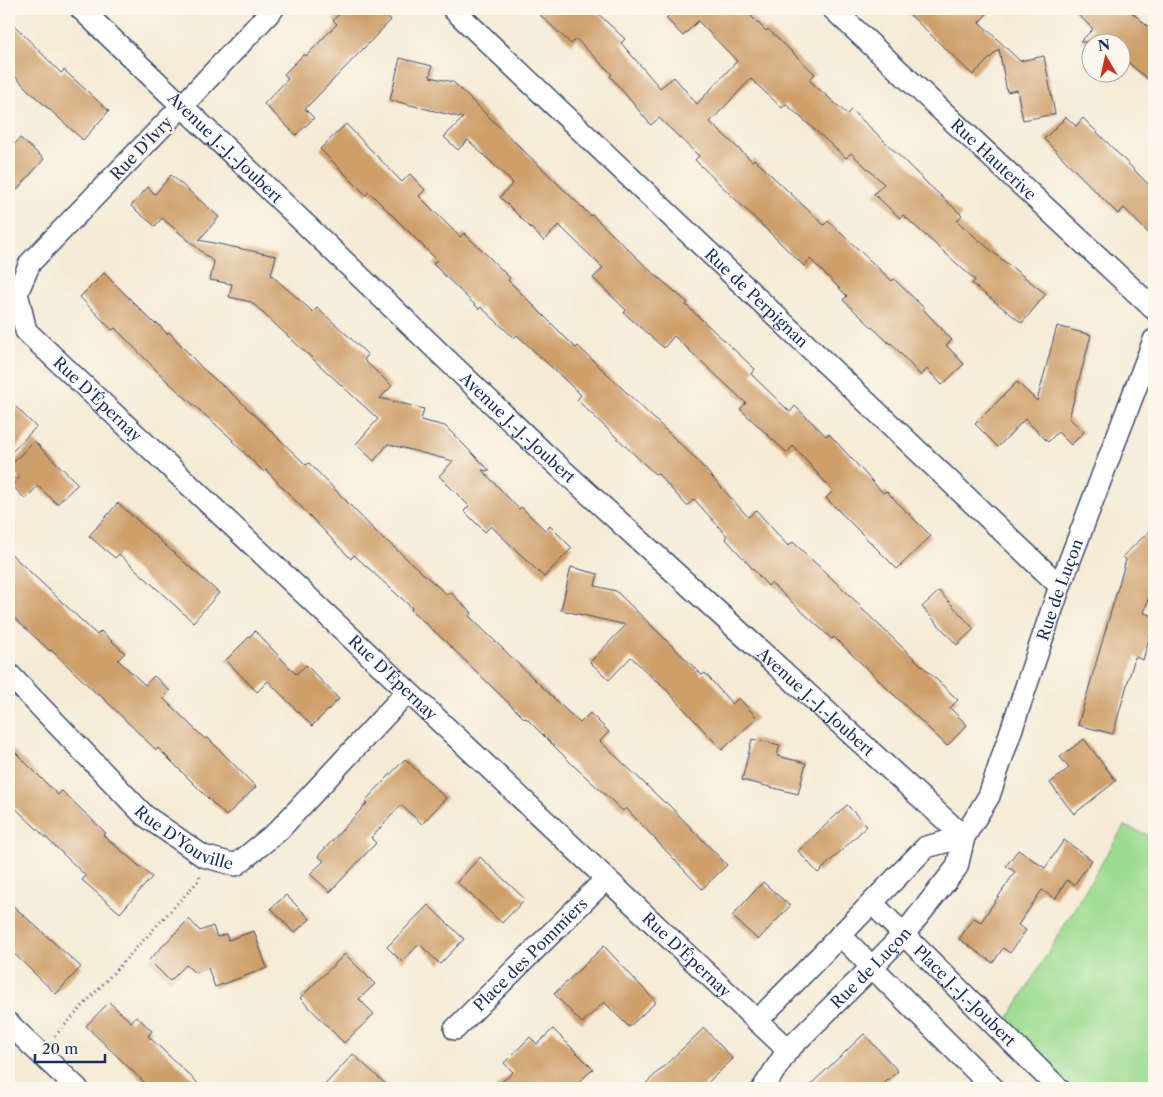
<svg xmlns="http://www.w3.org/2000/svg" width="1163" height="1097" font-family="'Libre Caslon Text',serif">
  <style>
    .green { fill: #9cdc91; stroke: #5c8678 }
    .building { fill: #ce9f69 }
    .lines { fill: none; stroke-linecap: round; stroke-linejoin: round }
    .street-casing { stroke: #3c4b70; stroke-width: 24 }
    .path { stroke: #3c4b70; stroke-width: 3; stroke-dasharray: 1 4; stroke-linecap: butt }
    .street { stroke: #fff; stroke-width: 21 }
    .labels { text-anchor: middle; stroke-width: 4.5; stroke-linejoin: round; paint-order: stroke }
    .street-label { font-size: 16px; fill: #1b2f5e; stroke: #fbf7ec }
  </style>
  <rect width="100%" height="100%" fill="#fbf7ec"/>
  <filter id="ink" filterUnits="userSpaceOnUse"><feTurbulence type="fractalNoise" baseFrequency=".02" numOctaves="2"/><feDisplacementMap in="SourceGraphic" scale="10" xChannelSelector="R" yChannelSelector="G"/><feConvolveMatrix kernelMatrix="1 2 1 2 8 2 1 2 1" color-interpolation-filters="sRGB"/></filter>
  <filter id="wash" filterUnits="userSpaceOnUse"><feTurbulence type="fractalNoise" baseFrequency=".0096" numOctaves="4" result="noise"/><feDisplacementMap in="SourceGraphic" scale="20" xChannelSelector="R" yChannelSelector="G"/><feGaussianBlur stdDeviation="1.12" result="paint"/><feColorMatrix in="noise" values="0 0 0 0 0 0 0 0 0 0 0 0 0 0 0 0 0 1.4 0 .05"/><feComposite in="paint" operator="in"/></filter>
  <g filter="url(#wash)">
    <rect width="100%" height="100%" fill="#f5ebd5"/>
    <polygon class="green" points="1124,826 1154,837 1154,1088 1065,1088 1005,1024"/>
    <g id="blocks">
      <g class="building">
        <polygon points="345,9 380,9 391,20 305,109 314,118 296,135 264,104 288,79 284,74 304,54 306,56 337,24 333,20"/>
        <polygon points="534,9 593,9 625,39 621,43 660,88 674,77 697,104 737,61 698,21 683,36 666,18 676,9 744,9 766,31 768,29 815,74 809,80 847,114 851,110 874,131 930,186 962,215 957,221 995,254 1046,294 1022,323 972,284 975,280 903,215 900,218 874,194 884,184 851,153 846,158 786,104 782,108 751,79 710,122 752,161 754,159 824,225 828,221 892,281 894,279 924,308 923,309 952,340 946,345 964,364 942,385 927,369 921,376 891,343 890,344 843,300 847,296 810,259 804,266 695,160 699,156 659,118 651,125 610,76 612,74 576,39 571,44"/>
        <polygon points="904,9 992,9 979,22 1020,61 1044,56 1055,114 1023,120 1017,90 1007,92 999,49 973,75"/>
        <polygon points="1072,9 1128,9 1154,32 1154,85 1120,55 1120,42 1080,42 1093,29"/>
        <polygon points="9,20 61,73 64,70 109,111 83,140 28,90 9,70"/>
        <polygon points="400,58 432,66 430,77 453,82 591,216 592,215 652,272 688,303 686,305 755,369 751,374 790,412 795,406 826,436 829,434 883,493 886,491 931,536 897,569 826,498 833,491 793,446 787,453 740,409 746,403 674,336 664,348 624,313 626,310 593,278 603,268 559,225 544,241 500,197 513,183 468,140 458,150 444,137 463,118 390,100"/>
        <polygon points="1066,117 1076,126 1083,118 1154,190 1154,239 1124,208 1118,214 1044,139"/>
        <polygon points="346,124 402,182 410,174 425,190 419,196 460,237 464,233 491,259 510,278 508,280 576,348 578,346 695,458 748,517 756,510 788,546 793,542 862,607 861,608 958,700 950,708 967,725 947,746 834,637 832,639 771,583 768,586 725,538 727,536 694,499 687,506 657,473 655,474 577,400 581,395 517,335 514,338 481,307 479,309 433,264 437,260 369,192 366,195 320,149"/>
        <polygon points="20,138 44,159 9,199 9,151"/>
        <polygon points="171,175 219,217 199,240 276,256 271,275 313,312 317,308 344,332 368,355 364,360 392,386 380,398 424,409 421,420 445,426 490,471 482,470 519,509 521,507 546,531 550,526 572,548 544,577 491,526 485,532 464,511 469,506 439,476 453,461 388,444 374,461 356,444 378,419 251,302 229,297 232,284 210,280 214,262 162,218 155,226 131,206 148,187 155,194"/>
        <polygon points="104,273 155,324 157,323 167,334 169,332 202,368 238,399 306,465 309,463 386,542 387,541 447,595 450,592 472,613 469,616 567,711 580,723 590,713 609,732 600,741 665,803 666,802 727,865 702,889 626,808 623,811 575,767 526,718 525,719 445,641 411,610 412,608 354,555 351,559 266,470 264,472 232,441 233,440 169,383 115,328 112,330 80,297"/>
        <polygon points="1057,326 1091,335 1069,418 1084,432 1071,445 1058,432 1048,442 1025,419 998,447 975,424 1017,382 1037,401"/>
        <polygon points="9,400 36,427 9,455"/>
        <polygon points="34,441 78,484 57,504 38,486 25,499 12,485 20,477 9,467"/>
        <polygon points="118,503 219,593 193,622 119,554 115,558 89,536"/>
        <polygon points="1154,527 1154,579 1144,613 1154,616 1154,621 1143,660 1135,657 1113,734 1078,725 1126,560 1123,556"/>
        <polygon points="9,552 97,635 101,631 125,653 118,660 145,685 154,676 170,691 163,698 205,739 207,737 256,787 226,816 158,748 156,750 98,693 97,694 51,650 50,651 9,613"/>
        <polygon points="571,567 598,574 595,586 616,591 702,675 705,673 732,704 739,698 757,718 722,750 657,680 656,681 631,657 609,680 590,662 626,625 561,610"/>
        <polygon points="939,591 974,629 957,645 922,607"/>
        <polygon points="255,631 296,674 306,665 339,699 312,726 268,681 257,692 226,660"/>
        <polygon points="752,739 780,745 777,756 806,763 798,794 742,780"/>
        <polygon points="1084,739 1116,781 1074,814 1050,783 1069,768 1060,757"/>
        <polygon points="9,746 58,795 62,791 106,833 103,835 152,877 120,913 82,880 86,876 9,802"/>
        <polygon points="405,759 446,798 422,824 401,805 371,838 376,843 330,892 310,874 324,861 318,856 367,803 365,801"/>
        <polygon points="847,805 867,826 818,873 798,851"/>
        <polygon points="1064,840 1092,860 1074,885 1067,880 1055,899 1042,890 1018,925 1026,930 1010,953 1003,948 993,963 959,939 974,918 981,922 1015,872 1006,866 1018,850 1045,868"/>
        <polygon points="480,857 525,899 502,923 457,882"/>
        <polygon points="763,882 790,906 758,940 732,916"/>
        <polygon points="286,895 310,919 294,933 271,908"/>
        <polygon points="9,902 81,967 56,994 9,949"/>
        <polygon points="428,905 464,939 440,964 419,944 402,962 387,947"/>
        <polygon points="189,919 200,931 213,926 217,937 226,934 228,940 254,931 267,968 215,987 208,968 195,973 186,965 170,981 149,960"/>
        <polygon points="604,946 656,1002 629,1027 604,1002 582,1023 554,994"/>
        <polygon points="345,954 375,984 359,999 374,1014 344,1043 300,998"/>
        <polygon points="109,1002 131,1022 136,1016 152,1031 148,1036 203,1088 150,1088 86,1026"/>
        <polygon points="704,1028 733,1059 702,1088 641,1088"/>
        <polygon points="553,1029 593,1069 573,1088 495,1088 513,1072 504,1063 530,1037 537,1044"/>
        <polygon points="864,1034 898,1071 879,1088 807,1088"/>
        <polygon points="353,1054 390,1088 322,1088"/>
      </g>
    </g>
  </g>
  <g filter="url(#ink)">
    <use href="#blocks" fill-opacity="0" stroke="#3c4b70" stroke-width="1"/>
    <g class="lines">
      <defs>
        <g id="street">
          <path id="s1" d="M81,9L544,453L964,837"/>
          <path id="s2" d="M273,9L182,106L30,263L17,293L26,331L788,1050"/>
          <path id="s3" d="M453,9L1060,586"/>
          <path id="s4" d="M833,9L1154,309"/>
          <path id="s5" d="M9,674L144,815L203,856L236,865L278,831L407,692"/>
          <path id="s6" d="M872,903L1058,1088"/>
          <polyline points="840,935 993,1088"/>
          <polyline points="757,1021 926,847 964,837"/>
          <polyline points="9,1024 77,1088"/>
          <path id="s7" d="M455,1029L606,879"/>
          <path id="s8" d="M763,1088L788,1050L872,967L904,934L957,867L964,837L989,796L1060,586L1154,340"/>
        </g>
      </defs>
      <use href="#street" class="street-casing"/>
      <polyline class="path" points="55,1036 199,880 200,876"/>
      <use href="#street" class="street"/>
    </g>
  </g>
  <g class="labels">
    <g class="street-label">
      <text dy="6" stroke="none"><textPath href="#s1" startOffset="200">Avenue J.-J.-Joubert</textPath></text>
      <text transform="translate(141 148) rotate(-46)" y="6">Rue D'Ivry</text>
      <text dy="6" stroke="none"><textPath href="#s4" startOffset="220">Rue Hauterive</textPath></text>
      <text dy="6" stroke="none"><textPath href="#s3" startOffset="419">Rue de Perpignan</textPath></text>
      <text dy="6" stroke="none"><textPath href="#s2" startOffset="522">Rue D'Épernay</textPath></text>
      <text dy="6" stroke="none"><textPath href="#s1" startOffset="605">Avenue J.-J.-Joubert</textPath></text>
      <text dy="6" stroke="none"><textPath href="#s8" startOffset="592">Rue de Luçon</textPath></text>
      <text dy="6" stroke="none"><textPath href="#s2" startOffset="928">Rue D'Épernay</textPath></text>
      <text dy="6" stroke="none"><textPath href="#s1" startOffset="1010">Avenue J.-J.-Joubert</textPath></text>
      <text dy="6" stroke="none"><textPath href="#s5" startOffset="242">Rue D'Youville</textPath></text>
      <text dy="6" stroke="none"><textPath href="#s7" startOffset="106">Place des Pommiers</textPath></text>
      <text dy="6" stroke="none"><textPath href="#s2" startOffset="1332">Rue D'Épernay</textPath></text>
      <text dy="6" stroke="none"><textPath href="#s8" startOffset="162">Rue de Luçon</textPath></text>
      <text dy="6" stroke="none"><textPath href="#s6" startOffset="131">Place J.-J.-Joubert</textPath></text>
    </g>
  </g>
  <rect width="1163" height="1097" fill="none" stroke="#fbf7ec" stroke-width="30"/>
  <g transform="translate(1106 58) rotate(351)"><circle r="24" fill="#fbf7ec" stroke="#a1a7b3"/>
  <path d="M0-4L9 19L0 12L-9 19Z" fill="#c8321e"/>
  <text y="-8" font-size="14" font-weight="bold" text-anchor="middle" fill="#1b2f5e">N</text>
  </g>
  <path d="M35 1054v8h70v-8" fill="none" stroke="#1b2f5e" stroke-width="2.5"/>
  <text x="42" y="1054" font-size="15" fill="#1b2f5e" stroke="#fbf7ec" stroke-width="4" paint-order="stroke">20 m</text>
</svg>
